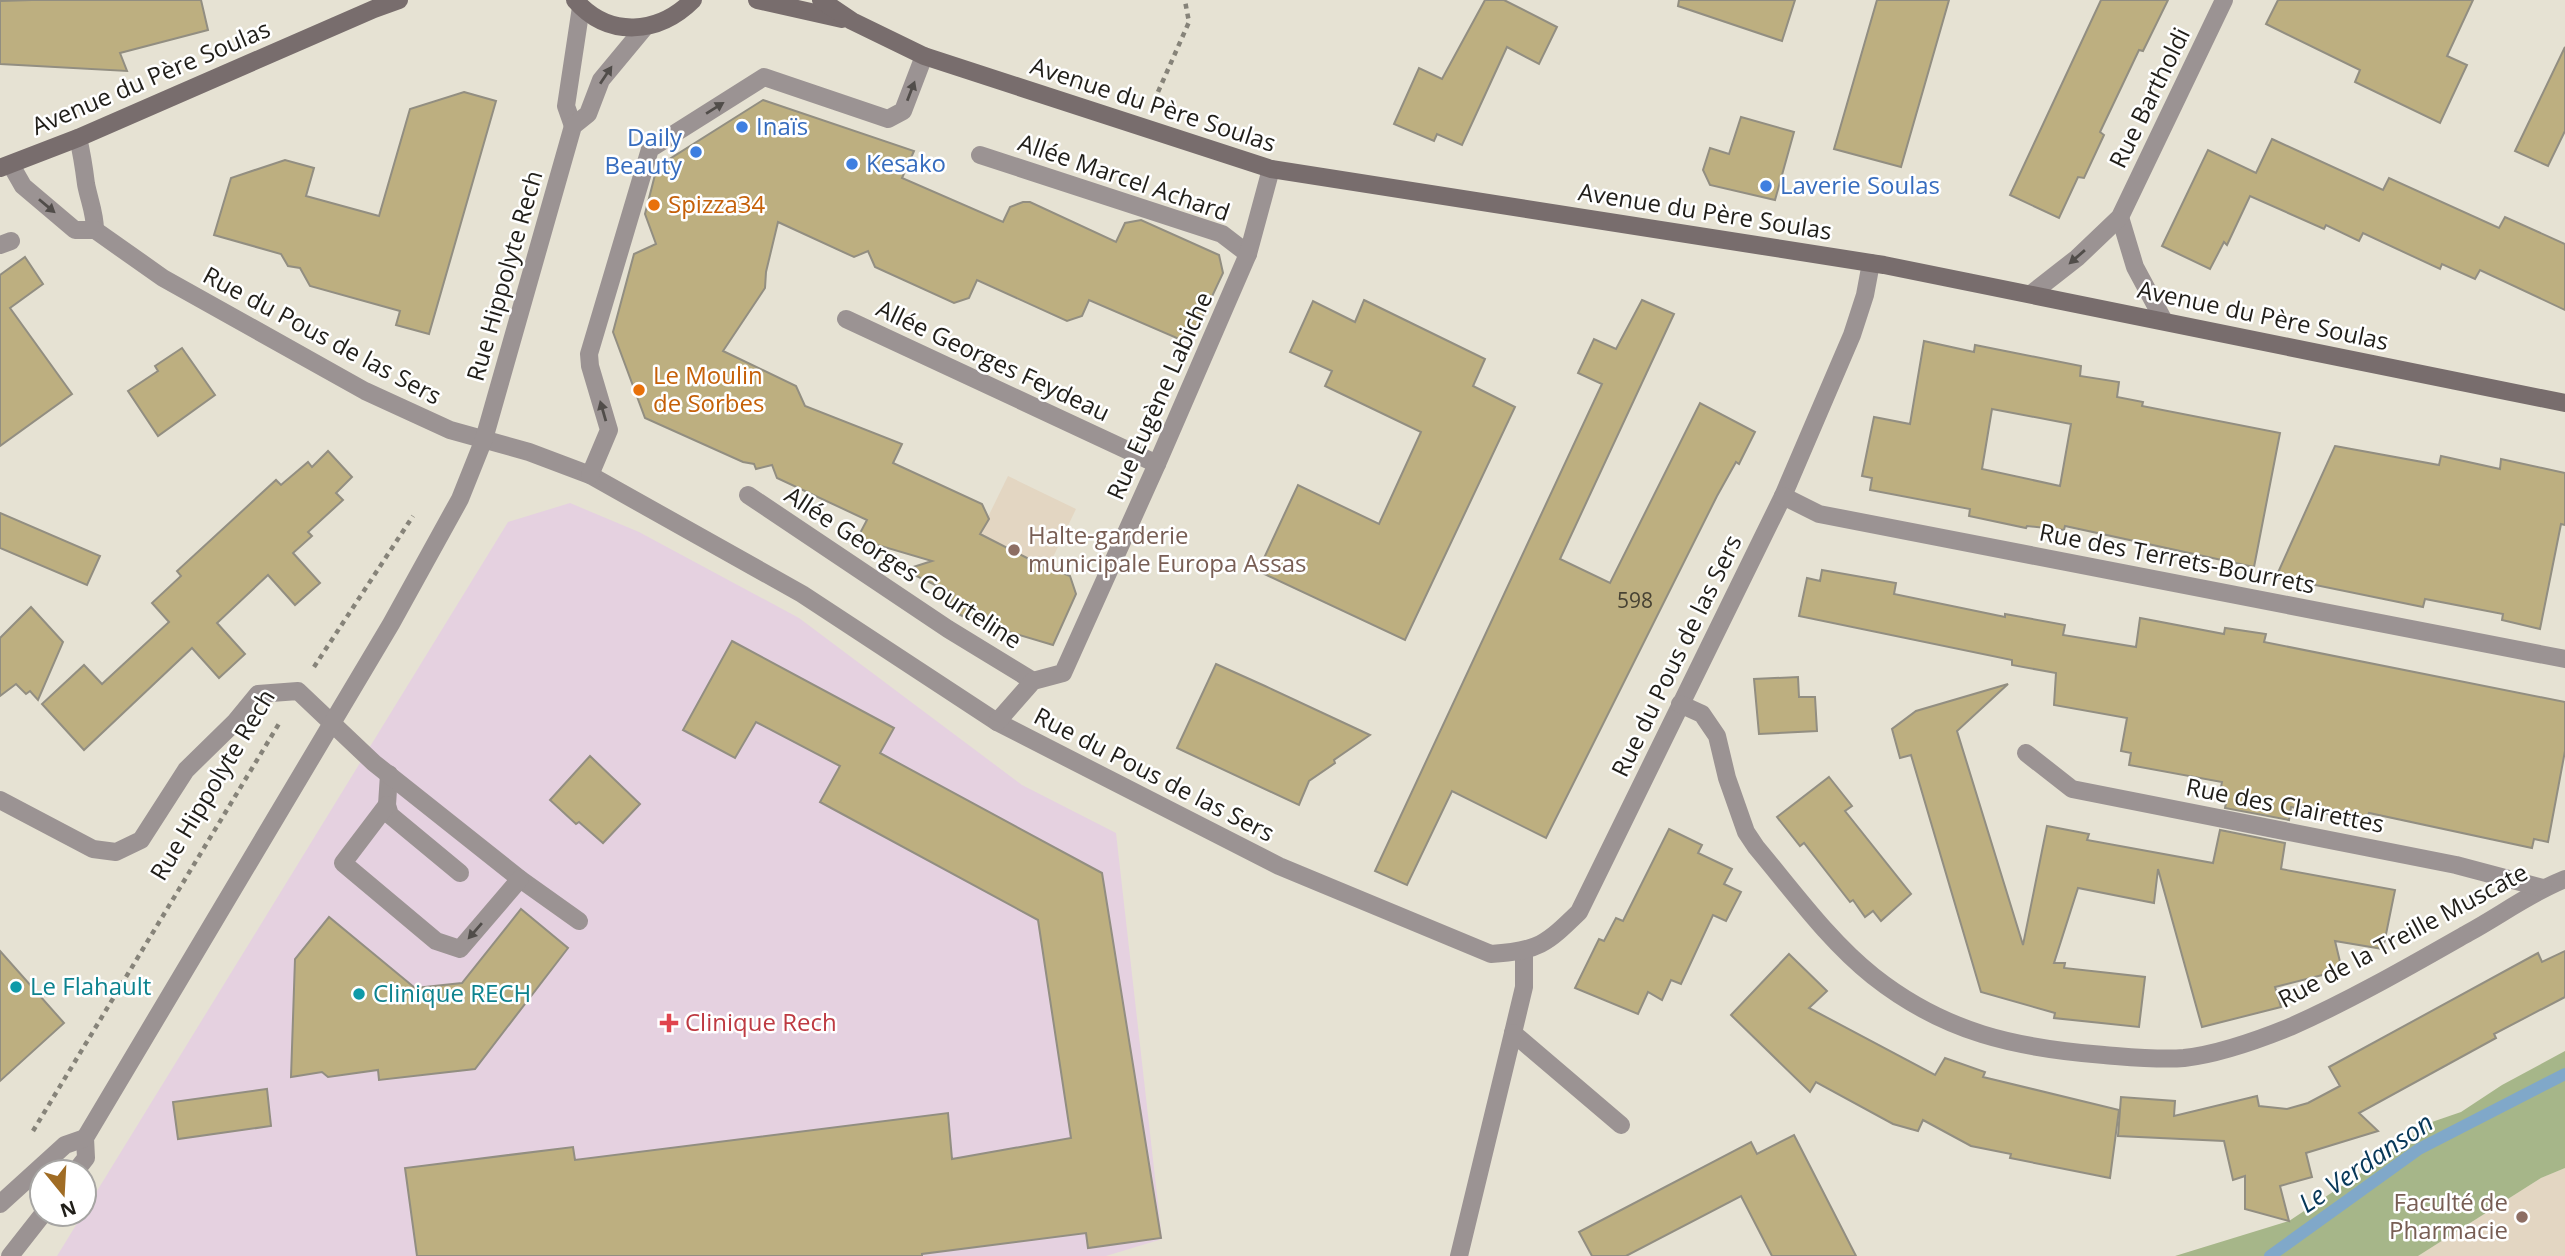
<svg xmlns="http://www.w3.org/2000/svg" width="2565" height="1256" font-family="'Open Sans',sans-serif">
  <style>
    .education { fill: #e3d6c2 }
    .medical { fill: #e5d1e0 }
    .forest { fill: #a6b689 }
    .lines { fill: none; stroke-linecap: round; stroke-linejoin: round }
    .stream { stroke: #80a8c9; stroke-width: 12 }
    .building { fill: #bdaf80; stroke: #928e81; stroke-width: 2; fill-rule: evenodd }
    .path { stroke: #868379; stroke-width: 4.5; stroke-dasharray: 5 5; stroke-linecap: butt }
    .service { stroke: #9b9393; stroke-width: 18 }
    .pedestrian { stroke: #9b9393; stroke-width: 18 }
    .minor { stroke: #9b9393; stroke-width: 18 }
    .secondary { stroke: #786d6d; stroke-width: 18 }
    .oneway { fill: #514d4a }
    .shop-dot { fill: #3f7fe0; stroke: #fff; stroke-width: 2.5 }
    .food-dot { fill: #e8710a; stroke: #fff; stroke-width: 2.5 }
    .education-dot { fill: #8d6e63; stroke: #fff; stroke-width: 2.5 }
    .culture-dot { fill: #0f9aa8; stroke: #fff; stroke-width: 2.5 }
    .health-dot { fill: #e0444e; stroke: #fff; stroke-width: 2.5 }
    .labels { text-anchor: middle; stroke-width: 5; stroke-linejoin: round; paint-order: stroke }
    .number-label { font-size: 21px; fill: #474233 }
    .street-label { font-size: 24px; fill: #201e19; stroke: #fff }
    .shop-label { font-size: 24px; fill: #366cbe; stroke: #fff; text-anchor: start }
    .food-label { font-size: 24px; fill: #c56008; stroke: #fff; text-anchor: start }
    .education-label { font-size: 24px; fill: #785e54; stroke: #fff; text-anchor: start }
    .culture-label { font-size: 24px; fill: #0d838f; stroke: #fff; text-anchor: start }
    .health-label { font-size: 24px; fill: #be3a42; stroke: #fff; text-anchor: start }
    .water-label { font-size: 26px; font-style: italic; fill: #073859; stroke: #fff }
  </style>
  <rect width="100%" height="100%" fill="#e6e2d3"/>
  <g class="education">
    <polygon points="1008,476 1076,509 1033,599 964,566"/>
    <polygon points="2565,1168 2565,1256 2418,1256 2541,1178"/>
  </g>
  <polygon class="medical" points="570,503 639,532 799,618 1022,785 1116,833 1162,1239 1106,1256 57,1256 508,522"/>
  <polygon class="forest" points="2565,1051 2565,1168 2541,1178 2418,1256 2175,1256 2289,1221 2381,1160 2429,1123 2461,1112 2502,1085"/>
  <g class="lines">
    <polyline class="stream" points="2270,1256 2419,1149 2565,1074"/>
  </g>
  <g class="building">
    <polygon points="32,0 201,0 208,30 120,53 127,71 0,64 0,1"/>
    <polygon points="1485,0 1504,0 1557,27 1539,64 1507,47 1462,145 1437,134 1434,141 1394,124 1419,68 1442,79"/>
    <polygon points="1679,0 1795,0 1782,41 1678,6"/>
    <polygon points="1877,0 1949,0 1901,167 1834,149"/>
    <polygon points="2101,0 2168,0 2143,51 2139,50 2100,132 2104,135 2084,178 2078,177 2059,218 2010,195"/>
    <polygon points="2278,0 2473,0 2447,56 2467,65 2440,123 2355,82 2360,70 2266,24"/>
    <polygon points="2565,47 2565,131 2548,166 2515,151"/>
    <polygon points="464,92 496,101 429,334 396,325 400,311 310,286 300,268 288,266 281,254 214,235 231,178 285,160 314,168 306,196 379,216 410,109"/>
    <polygon points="763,100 914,151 902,178 1003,222 1010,207 1023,202 1030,202 1116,242 1125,223 1141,220 1219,255 1223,273 1194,335 1179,339 1089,300 1082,316 1067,321 977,280 969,298 954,303 875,267 868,251 854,257 778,222 766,272 765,288 723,351 796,386 805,406 902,444 893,463 982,504 989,519 980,534 1031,560 1070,576 1076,594 1053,645 972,621 947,608 954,594 904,570 932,561 857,539 867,520 777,478 772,465 756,469 754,464 743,462 645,418 613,332 634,254 656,244 645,214 657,167"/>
    <polygon points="1741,117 1794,132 1775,200 1710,185 1703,170 1710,148 1729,154"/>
    <polygon points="2272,139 2383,190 2389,178 2499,228 2505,217 2565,244 2565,310 2480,270 2475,279 2442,264 2440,269 2363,233 2359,241 2326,225 2324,229 2250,196 2227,245 2224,242 2210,269 2162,246 2208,150 2256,173"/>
    <polygon points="25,257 43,284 10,308 72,394 0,446 0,275"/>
    <polygon points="1364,300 1485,359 1473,386 1515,407 1405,640 1258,571 1298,485 1379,524 1421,432 1325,386 1332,371 1290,352 1313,301 1355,322"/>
    <polygon points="1642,300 1674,314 1560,559 1610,583 1700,403 1755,432 1739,464 1736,462 1717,496 1546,838 1452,791 1407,885 1375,871 1602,384 1578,373 1594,339 1616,349"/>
    <path d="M1924,341L1974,352L1975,345L2081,366L2080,376L2119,382L2117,397L2143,402L2142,406L2280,433L2254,567L2065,526L2064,530L2027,526L2026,528L1969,516L1970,509L1870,490L1872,478L1862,476L1874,417L1910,424ZM1992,409L2071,424L2060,486L1982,469Z"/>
    <polygon points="182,348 215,395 158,436 128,391 158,371 155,366"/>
    <polygon points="2335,446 2439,465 2441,456 2500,469 2501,459 2565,473 2565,525 2561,524 2540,629 2502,620 2503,614 2425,599 2423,607 2276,577"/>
    <polygon points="328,451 352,477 336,493 343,500 308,532 312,536 293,553 320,583 295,605 268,575 217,623 245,654 219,678 192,648 84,750 42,704 84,665 102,684 169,622 152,603 181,576 177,571 276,480 281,485 308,462 312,467"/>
    <polygon points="0,513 100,556 87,585 0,548"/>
    <polygon points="1822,570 1896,583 1894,594 2005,617 2005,614 2065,625 2063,635 2136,647 2140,618 2224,634 2225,628 2266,634 2264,642 2565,702 2565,751 2548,842 2534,839 2532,848 2369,813 2365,821 2291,807 2289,820 2225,808 2228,794 2220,792 2222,782 2129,765 2131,753 2121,751 2127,718 2054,705 2056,673 2012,665 2012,660 1799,616 1807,578 1820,581"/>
    <polygon points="31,607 63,642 38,700 30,691 26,694 16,684 0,696 0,638"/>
    <polygon points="732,641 894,728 880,753 1102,873 1161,1238 1088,1248 1086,1233 922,1254 922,1256 417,1256 405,1168 573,1147 575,1160 948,1113 952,1159 1071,1138 1038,920 820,802 840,766 756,722 735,758 683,730"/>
    <polygon points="1216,664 1265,686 1370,735 1334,760 1335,763 1309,781 1299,805 1177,748"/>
    <polygon points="1798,677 1799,697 1815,697 1817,731 1759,734 1754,679"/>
    <polygon points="2008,684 1957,731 2023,945 2047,826 2089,834 2087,840 2213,863 2220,830 2285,843 2281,869 2395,890 2383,949 2335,941 2342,970 2275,987 2281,1007 2202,1027 2158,869 2154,903 2078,888 2054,963 2065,963 2064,968 2145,977 2139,1027 2054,1018 2055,1013 1981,992 1911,755 1900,758 1892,729 1916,711"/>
    <polygon points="590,756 640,804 603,843 579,822 576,824 550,800"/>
    <polygon points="1829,777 1852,806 1845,811 1911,894 1881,921 1873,911 1865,917 1853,900 1850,902 1804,843 1800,846 1777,817"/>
    <polygon points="1669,829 1702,845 1698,853 1732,869 1724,884 1741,892 1726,921 1713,915 1681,984 1671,980 1662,1000 1648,992 1638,1014 1575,988 1599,939 1604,941 1616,918 1623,921"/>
    <polygon points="521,909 568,948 475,1069 379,1080 378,1070 328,1077 322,1072 291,1077 295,959 329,917 415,988 462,983"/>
    <polygon points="0,951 64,1023 0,1081"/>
    <polygon points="2565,951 2565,997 2494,1034 2496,1038 2359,1113 2378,1131 2306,1153 2312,1177 2280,1186 2289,1221 2245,1209 2245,1176 2233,1180 2224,1141 2118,1136 2121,1097 2175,1101 2174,1116 2257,1096 2259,1106 2287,1109 2308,1103 2340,1086 2329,1067 2538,953 2542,962"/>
    <polygon points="1789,954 1827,991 1809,1008 1935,1075 1945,1058 1985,1072 1983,1077 2119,1110 2110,1178 2010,1158 2011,1154 1971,1146 1923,1120 1918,1131 1893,1124 1816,1082 1810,1092 1731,1015"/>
    <polygon points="267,1089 271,1126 178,1139 173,1102"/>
    <polygon points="1794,1135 1856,1256 1772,1256 1741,1196 1626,1256 1592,1256 1579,1232 1751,1142 1757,1154"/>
  </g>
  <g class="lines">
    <g class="path">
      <polyline points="1154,101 1189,22 1185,1"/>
      <polyline points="314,667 413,516"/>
      <polyline points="33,1131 280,722"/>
    </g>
    <g class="service">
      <polyline points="0,245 11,241"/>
      <polyline points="389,774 387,805 390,815 460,873"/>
      <polyline points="0,800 93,849 116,852 141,840 186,770 235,722 258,694 298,691 374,763 520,879 579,921"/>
      <polyline points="387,805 343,863 436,941 460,949 520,879"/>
      <polyline points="1524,952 1524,987 1513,1033 1621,1125"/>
      <polyline points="1459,1256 1513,1033"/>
    </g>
    <polyline class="pedestrian" points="846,319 1157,464"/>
    <g class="minor">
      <polyline points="573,126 566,106 581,7"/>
      <path d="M78,138C82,154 84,168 86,184C89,200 95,213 95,230"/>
      <polyline points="980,155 1222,234 1248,254"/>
      <path d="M11,165L23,186L75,230H95L163,278L365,391L450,430L529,452L590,475L802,594L997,722L1279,866L1491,954C1539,951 1546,944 1579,912L1783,496L1852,335L1865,295L1871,263"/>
      <polyline points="2120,217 2135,267 2164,321"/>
      <polyline points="2031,294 2077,258 2120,217 2224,0"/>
      <polyline points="590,475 609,430 590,366 589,354 650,149 764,77 888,119 903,111 924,56"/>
      <polyline points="748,495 948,629 1033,681"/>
      <polyline points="1783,496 1819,514 2565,659"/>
      <path d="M1680,704L1702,714L1717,736L1727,778L1746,832L1756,847C1793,891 1828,940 1873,976C1945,1033 2016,1048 2104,1055C2130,1057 2158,1060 2184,1058C2219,1054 2258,1040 2290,1027C2351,1000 2410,966 2468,933C2501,915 2530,893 2565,879"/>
      <polyline points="997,722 1033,681 1063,673 1157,464 1248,254 1271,169"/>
      <polyline points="2026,753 2072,789 2456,865 2543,888"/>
      <polyline points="75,1172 86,1158 85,1138 391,624 460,499 484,439 573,126 588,114 601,80 645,27"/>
      <polyline points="0,1204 65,1145 85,1138"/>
      <polyline points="10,1256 43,1214"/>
    </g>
    <g class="secondary">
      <path d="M575,0C609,39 659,34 693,0"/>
      <polyline points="757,0 842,19"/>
      <polyline points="821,0 852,21 924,56 1271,169 1884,265 2565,403"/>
      <polyline points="0,168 78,138 374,9 399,0"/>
    </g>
  </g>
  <defs><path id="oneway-solid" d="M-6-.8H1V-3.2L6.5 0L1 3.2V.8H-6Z" transform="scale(1.75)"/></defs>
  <g class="oneway">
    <use href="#oneway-solid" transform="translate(606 75) rotate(-56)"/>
    <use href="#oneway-solid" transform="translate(911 91) rotate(-69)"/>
    <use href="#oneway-solid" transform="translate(715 108) rotate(-32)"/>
    <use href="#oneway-solid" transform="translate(47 206) rotate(40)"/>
    <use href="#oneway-solid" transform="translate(2077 257) rotate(139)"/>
    <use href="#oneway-solid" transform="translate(603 411) rotate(-106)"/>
    <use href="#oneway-solid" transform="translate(475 931) rotate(131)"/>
  </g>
  <g class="shop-dot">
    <circle cx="742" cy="127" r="7"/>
    <circle cx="696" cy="152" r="7"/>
    <circle cx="852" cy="164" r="7"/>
    <circle cx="1766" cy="186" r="7"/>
  </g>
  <g class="food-dot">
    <circle cx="654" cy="205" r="7"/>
    <circle cx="639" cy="390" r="7"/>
  </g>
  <g class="education-dot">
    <circle cx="1014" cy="550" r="7"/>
    <circle cx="2522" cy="1217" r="7"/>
  </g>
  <g class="culture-dot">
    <circle cx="16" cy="987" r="7"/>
    <circle cx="359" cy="994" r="7"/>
  </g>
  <path class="health-dot" d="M665.5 1012.5h7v7h7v7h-7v7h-7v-7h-7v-7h7z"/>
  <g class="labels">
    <g class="number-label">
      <text x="1635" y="608">598</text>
    </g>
    <g class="street-label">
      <text transform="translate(151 78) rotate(-23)" y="8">Avenue du Père Soulas</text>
      <text transform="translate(2150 98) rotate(-64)" y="8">Rue Bartholdi</text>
      <text transform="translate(1153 105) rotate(18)" y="8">Avenue du Père Soulas</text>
      <text transform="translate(1124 178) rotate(19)" y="8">Allée Marcel Achard</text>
      <text transform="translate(1705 212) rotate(9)" y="8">Avenue du Père Soulas</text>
      <text transform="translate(505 276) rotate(-74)" y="8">Rue Hippolyte Rech</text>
      <text transform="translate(2263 316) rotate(12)" y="8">Avenue du Père Soulas</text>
      <text transform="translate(322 336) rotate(28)" y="8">Rue du Pous de las Sers</text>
      <text transform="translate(993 361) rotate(25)" y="8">Allée Georges Feydeau</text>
      <text transform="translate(1160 396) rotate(-66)" y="8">Rue Eugène Labiche</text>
      <text transform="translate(2177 559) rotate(11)" y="8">Rue des Terrets-Bourrets</text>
      <text transform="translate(903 568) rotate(33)" y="8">Allée Georges Courteline</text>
      <text transform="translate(1677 656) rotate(-64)" y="8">Rue du Pous de las Sers</text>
      <text transform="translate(1154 775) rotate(27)" y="8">Rue du Pous de las Sers</text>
      <text transform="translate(213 785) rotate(-59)" y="8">Rue Hippolyte Rech</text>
      <text transform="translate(2285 806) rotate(11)" y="8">Rue des Clairettes</text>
      <text transform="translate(2403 936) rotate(-28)" y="8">Rue de la Treille Muscate</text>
    </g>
    <g class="shop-label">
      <text x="756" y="135">Inaïs</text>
      <text x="682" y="146" text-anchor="end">Daily<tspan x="682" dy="28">Beauty</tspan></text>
      <text x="866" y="172">Kesako</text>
      <text x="1780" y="194">Laverie Soulas</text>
    </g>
    <g class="food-label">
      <text x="668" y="213">Spizza34</text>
      <text x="653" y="384">Le Moulin<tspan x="653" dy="28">de Sorbes</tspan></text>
    </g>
    <g class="education-label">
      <text x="1028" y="544">Halte-garderie<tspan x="1028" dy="28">municipale Europa Assas</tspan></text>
      <text x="2508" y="1211" text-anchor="end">Faculté de<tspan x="2508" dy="28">Pharmacie</tspan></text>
    </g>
    <g class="culture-label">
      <text x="30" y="995">Le Flahault</text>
      <text x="373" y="1002">Clinique RECH</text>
    </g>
    <g class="health-label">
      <text x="685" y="1031">Clinique Rech</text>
    </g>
    <g class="water-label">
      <text transform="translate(2366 1163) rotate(-34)" y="9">Le Verdanson</text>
    </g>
  </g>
  <g transform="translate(63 1193) rotate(162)"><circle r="33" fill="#ffffff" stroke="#a6a5a3" stroke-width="2"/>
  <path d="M0-5L12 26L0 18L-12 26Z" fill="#a06c24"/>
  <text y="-10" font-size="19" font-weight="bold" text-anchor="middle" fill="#201e19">N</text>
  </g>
</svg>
